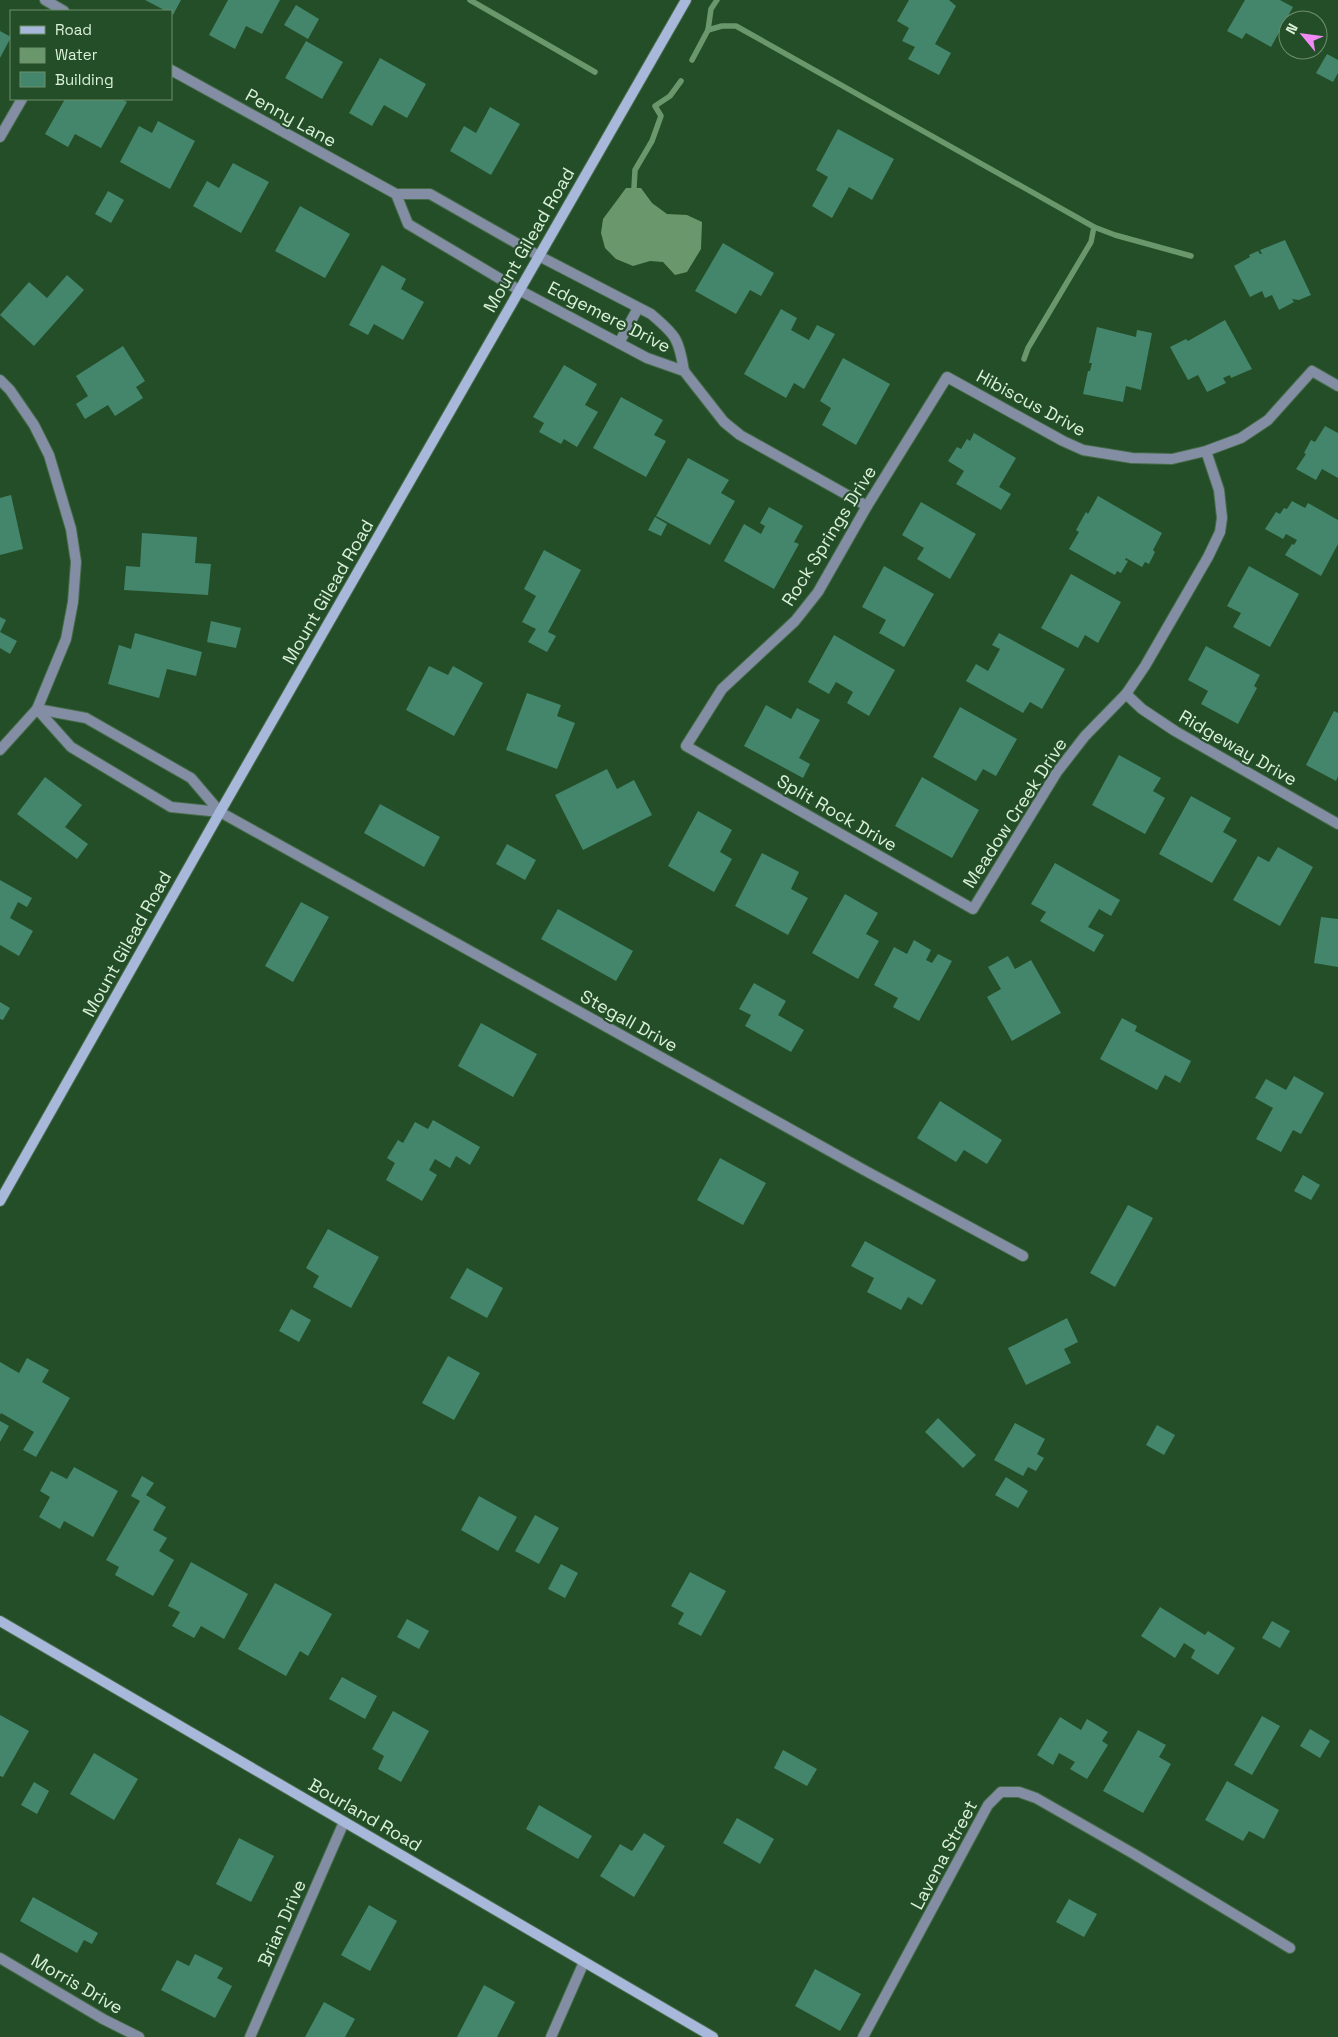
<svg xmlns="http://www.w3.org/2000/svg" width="1338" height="2037" font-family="'Space Grotesk',sans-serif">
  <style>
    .water { fill: #6a976b }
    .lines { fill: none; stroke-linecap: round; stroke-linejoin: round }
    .stream { stroke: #6a976b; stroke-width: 5.5 }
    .building { fill: #43866b }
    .street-casing { stroke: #456b47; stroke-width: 12 }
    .secondary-casing { stroke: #456b47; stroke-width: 12 }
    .street { stroke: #838ea4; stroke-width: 10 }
    .secondary { stroke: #a7b8db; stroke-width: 10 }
    .labels { text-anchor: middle; stroke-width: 4.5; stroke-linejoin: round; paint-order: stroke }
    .street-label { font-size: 18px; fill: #daf1da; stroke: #244e27 }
  </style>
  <rect width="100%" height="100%" fill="#244e27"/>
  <polygon class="water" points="626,188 641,188 652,203 667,214 687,215 702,222 701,249 687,272 675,275 663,262 650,261 633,266 616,259 605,248 601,233 603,219"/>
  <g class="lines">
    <g class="stream">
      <polyline points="470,0 595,72"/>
      <polyline points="708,30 722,26 736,26 1094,227 1115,235 1191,256"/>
      <polyline points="692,60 708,30 711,9 717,0"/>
      <polyline points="634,188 635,170 652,141 661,116 655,106 670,96 681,81"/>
      <polyline points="1024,359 1028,348 1091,242 1094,227"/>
    </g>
  </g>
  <g class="building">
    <polygon points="145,0 181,0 173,15 171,11 166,11"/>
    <polygon points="228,0 280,0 262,34 246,26 235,49 209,35"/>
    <polygon points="909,0 949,0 956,6 935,44 951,53 939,75 908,59 915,47 902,41 909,28 897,21"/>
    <polygon points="1245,0 1280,0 1293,7 1271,47 1246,33 1242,39 1227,31"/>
    <polygon points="296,5 319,19 308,39 284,25"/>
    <polygon points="0,31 11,37 0,58"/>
    <polygon points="306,41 343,62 322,99 285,78"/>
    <polygon points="1327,54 1338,60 1338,73 1333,82 1316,73"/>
    <polygon points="380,58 426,84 407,118 384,105 372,126 349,113"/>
    <polygon points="65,99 121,99 127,102 101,148 75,134 68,147 45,134"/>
    <polygon points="490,107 520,124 491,175 450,151 464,126 476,133"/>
    <polygon points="158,121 195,141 170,189 120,162 139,126 152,133"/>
    <polygon points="838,129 894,159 872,200 849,187 832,218 812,206 828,177 816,170"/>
    <polygon points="233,163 269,182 241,233 193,206 207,181 219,188"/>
    <polygon points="108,191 124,200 111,223 95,214"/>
    <polygon points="300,206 350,234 325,278 275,251"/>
    <polygon points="1285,240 1311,295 1299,300 1292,299 1294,302 1279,310 1272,295 1265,298 1262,291 1250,297 1234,266 1250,257 1249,255 1258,251 1260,254 1262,254 1260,250"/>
    <polygon points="723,243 774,273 761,296 750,290 736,314 695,291"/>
    <polygon points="382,265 406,279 401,289 424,302 403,340 374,324 368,335 349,325"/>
    <polygon points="67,275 84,290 34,346 0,315 29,282 47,298"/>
    <polygon points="781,309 797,318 791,330 809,340 817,325 835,334 804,389 794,383 786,398 744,374"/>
    <polygon points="1225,320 1252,369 1231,378 1230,375 1223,378 1226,383 1207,392 1198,375 1188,380 1170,347 1186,339 1188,341"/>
    <polygon points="1097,327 1136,337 1137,330 1152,333 1141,390 1126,386 1123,402 1083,394 1088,371 1090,371 1092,363 1089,363"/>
    <polygon points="123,346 145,381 136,387 143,398 115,416 108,405 85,419 76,404 88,396 76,376"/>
    <polygon points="843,358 890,384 856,445 822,425 831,408 820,401"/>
    <polygon points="564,365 597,384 585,405 598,412 577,447 564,439 561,444 539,432 544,423 533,417"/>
    <polygon points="621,397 663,420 654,435 666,441 646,477 593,448"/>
    <polygon points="1325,426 1338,433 1338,478 1322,469 1316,480 1296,469 1306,454 1304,453 1311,440 1315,442"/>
    <polygon points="974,433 1016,458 999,487 1011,494 1001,510 956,484 964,471 948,461 957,447 961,449 967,439 970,441"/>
    <polygon points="688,458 729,480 721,493 735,501 710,545 656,516"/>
    <polygon points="11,495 23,549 0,555 0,498"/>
    <polygon points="1098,496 1162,533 1153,550 1155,552 1149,564 1145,562 1142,567 1126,558 1125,560 1128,561 1121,573 1117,571 1115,575 1069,549 1079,532 1076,530 1086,512 1088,514"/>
    <polygon points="1292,501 1305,508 1308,503 1338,520 1338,544 1321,576 1285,555 1292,544 1294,545 1297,540 1286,534 1283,539 1265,529 1276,512 1280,514 1284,508 1287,509"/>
    <polygon points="921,502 976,534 950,579 917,559 924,548 902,535"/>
    <polygon points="769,507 803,526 794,542 799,544 774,589 724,561 744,524 761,534 765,526 760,523"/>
    <polygon points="655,517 667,524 661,536 648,530"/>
    <polygon points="142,533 197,537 195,563 211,564 208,595 124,590 126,566 140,567"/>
    <polygon points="544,550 581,570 548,632 556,636 547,652 528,642 536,629 522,622 536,596 524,589"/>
    <polygon points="884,566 934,594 904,647 879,633 886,620 862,607"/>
    <polygon points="1249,566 1299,594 1270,647 1233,627 1241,613 1227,606"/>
    <polygon points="1071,574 1121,602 1098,643 1085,635 1078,648 1041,628"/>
    <polygon points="0,617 6,620 0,632 17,641 10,654 0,648"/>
    <polygon points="211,621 241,628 236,648 207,642"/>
    <polygon points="135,633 202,652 196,676 167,669 159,698 108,684 119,645 131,649"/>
    <polygon points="999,633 1065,669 1042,709 1030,702 1023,713 966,681 976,664 988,671 1000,649 992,645"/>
    <polygon points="834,635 895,670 869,716 847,703 853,692 836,682 829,694 808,682"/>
    <polygon points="1206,646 1260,675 1254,686 1257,688 1238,724 1201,704 1208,691 1188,680"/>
    <polygon points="429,666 448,675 453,666 483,683 454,736 406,710"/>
    <polygon points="527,693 561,705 557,716 575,723 557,769 506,750"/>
    <polygon points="766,705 791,719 797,708 820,720 799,758 810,764 803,778 744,746"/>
    <polygon points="960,707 1017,739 996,776 983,769 976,781 933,757"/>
    <polygon points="1334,711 1338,713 1338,776 1336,781 1306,765"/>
    <polygon points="1119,755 1161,778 1153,791 1165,798 1145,834 1092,805"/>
    <polygon points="607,769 617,789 634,780 652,815 583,850 555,795"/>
    <polygon points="45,777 82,805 65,827 88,844 77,859 17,814"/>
    <polygon points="922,777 979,810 952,858 895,826"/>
    <polygon points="1191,796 1231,818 1223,832 1237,840 1212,883 1159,854"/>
    <polygon points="380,804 440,837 424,867 364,833"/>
    <polygon points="698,811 732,830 720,852 732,859 714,892 668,866"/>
    <polygon points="507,844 536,860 525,880 496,864"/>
    <polygon points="1278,847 1313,867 1280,926 1233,900 1258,856 1269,862"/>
    <polygon points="762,853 799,872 791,889 808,898 788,935 735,906"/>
    <polygon points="1055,863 1120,900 1111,916 1099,909 1088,927 1104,935 1094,952 1040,921 1046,912 1031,904"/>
    <polygon points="0,880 32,898 27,907 18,902 10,918 33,931 19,956 0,945"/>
    <polygon points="845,894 878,913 866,934 879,941 858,979 812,953"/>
    <polygon points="301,902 329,917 293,982 265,966"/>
    <polygon points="558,909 633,951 616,981 541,939"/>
    <polygon points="1321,917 1338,919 1338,967 1314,963"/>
    <polygon points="914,940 931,950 926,960 932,963 938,954 952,961 919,1021 893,1007 898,998 874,985 894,947 907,954"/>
    <polygon points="1008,956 1015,969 1031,960 1061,1013 1012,1041 987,997 1001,989 988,967"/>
    <polygon points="754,983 786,1001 778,1015 804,1030 791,1052 745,1026 751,1015 739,1009"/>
    <polygon points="0,1002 10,1008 3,1020 0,1019"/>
    <polygon points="1122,1018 1137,1026 1135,1031 1191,1061 1180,1083 1165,1075 1157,1090 1100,1059"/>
    <polygon points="481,1023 537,1054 513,1097 458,1066"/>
    <polygon points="1294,1076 1324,1093 1301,1134 1293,1130 1281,1152 1256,1139 1273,1108 1255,1098 1266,1079 1286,1090"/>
    <polygon points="940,1101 1002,1140 987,1164 964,1150 956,1162 917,1138"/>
    <polygon points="433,1120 480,1147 470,1165 456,1156 450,1168 435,1159 429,1170 437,1175 422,1201 386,1180 395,1163 387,1158 398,1140 403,1143 415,1122 428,1129"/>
    <polygon points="720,1158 766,1183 743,1225 697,1200"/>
    <polygon points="1303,1175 1320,1185 1311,1200 1294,1191"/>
    <polygon points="1128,1205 1153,1218 1115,1287 1090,1273"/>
    <polygon points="328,1229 379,1257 351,1308 313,1287 319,1276 306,1268"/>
    <polygon points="865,1241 936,1280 922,1305 908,1297 901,1310 867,1292 874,1278 851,1266"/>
    <polygon points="467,1268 503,1288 487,1318 450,1298"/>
    <polygon points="291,1309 311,1320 299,1342 279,1331"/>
    <polygon points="1067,1318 1078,1342 1064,1349 1071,1363 1026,1385 1008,1348"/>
    <polygon points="448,1356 480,1373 454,1420 422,1403"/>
    <polygon points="27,1358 49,1370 42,1382 70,1398 36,1457 23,1450 34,1432 1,1413 0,1415 0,1362 19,1373"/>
    <polygon points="938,1418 976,1455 963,1468 925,1432"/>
    <polygon points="0,1421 9,1426 0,1442"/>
    <polygon points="1015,1423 1045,1439 1037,1454 1044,1458 1036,1471 1028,1467 1023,1476 994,1460"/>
    <polygon points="1157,1425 1175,1435 1164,1455 1146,1445"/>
    <polygon points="74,1467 118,1491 93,1537 64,1521 60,1529 39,1517 50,1497 40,1491 51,1471 67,1479"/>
    <polygon points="142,1476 154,1483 146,1495 166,1507 153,1530 167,1538 159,1551 174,1560 153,1596 115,1575 119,1567 106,1560 140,1501 131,1496"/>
    <polygon points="1006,1477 1028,1491 1018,1508 995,1495"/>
    <polygon points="479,1496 517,1517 498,1551 461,1530"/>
    <polygon points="535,1515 559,1528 539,1564 515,1551"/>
    <polygon points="191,1562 248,1594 224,1639 201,1626 194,1638 172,1626 180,1612 168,1606"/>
    <polygon points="561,1564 578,1573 565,1598 548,1589"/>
    <polygon points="690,1572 726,1591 701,1636 678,1624 684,1613 671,1606"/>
    <polygon points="275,1583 332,1614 308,1656 300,1651 286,1676 238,1649"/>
    <polygon points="1160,1607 1205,1635 1208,1631 1235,1648 1218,1675 1191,1658 1195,1650 1184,1643 1175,1658 1141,1636"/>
    <polygon points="407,1619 429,1631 419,1649 397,1637"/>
    <polygon points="1272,1621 1290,1631 1280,1648 1262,1638"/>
    <polygon points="342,1677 377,1696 365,1719 329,1699"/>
    <polygon points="393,1711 429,1731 401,1782 378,1769 384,1756 372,1749"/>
    <polygon points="0,1715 29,1731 3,1777 0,1776"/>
    <polygon points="1262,1716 1280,1726 1252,1775 1234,1765"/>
    <polygon points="1060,1717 1081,1730 1087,1719 1108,1732 1102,1741 1108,1745 1087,1779 1070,1769 1075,1762 1059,1753 1053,1765 1037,1755"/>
    <polygon points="1310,1729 1330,1741 1320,1758 1300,1746"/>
    <polygon points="1138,1730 1166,1745 1159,1757 1171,1764 1143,1813 1103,1791"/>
    <polygon points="783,1750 817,1769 807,1786 774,1768"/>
    <polygon points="94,1753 138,1779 114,1820 70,1794"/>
    <polygon points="1227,1781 1279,1810 1264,1839 1249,1831 1243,1841 1205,1820"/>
    <polygon points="34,1782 49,1791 37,1814 21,1805"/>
    <polygon points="539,1805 592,1836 578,1859 526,1829"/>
    <polygon points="737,1818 774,1839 760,1864 723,1843"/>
    <polygon points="644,1833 665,1846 634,1897 600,1876 620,1844 632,1851"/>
    <polygon points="239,1838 274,1856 251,1902 216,1884"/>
    <polygon points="33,1897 98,1933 92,1944 84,1940 77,1953 20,1921"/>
    <polygon points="1069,1899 1097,1914 1084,1937 1056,1922"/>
    <polygon points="369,1905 397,1921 370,1971 341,1955"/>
    <polygon points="195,1954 223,1968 217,1978 232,1986 215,2018 161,1990 177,1960 189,1966"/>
    <polygon points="815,1969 861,1994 840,2031 795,2006"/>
    <polygon points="484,1985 515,2002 497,2037 457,2037"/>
    <polygon points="324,2002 355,2019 345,2037 305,2037"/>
  </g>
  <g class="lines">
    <defs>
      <g id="street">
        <polyline points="45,0 64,11"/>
        <path d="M171,70L396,194H430L539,256L651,314C676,335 679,339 684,371"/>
        <polyline points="0,137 22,99"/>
        <polyline points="396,194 408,224 519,290 647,358 684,371 724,422 740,435 867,506"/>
        <polyline points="619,343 638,308"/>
        <polyline points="0,380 10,390 34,425 49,455 71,529 76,562 73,602 66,639 37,709 0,750"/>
        <polyline points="1206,451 1219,490 1222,518 1220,532 1208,557 1145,666 1126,694 1085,736 1057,772 973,909 686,746 722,689 795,621 818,592 867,506 947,377 1063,441 1083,450 1132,458 1172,459 1206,451 1241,438 1268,420 1312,371 1338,386"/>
        <polyline points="1126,694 1142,709 1175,731 1338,824"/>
        <polyline points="37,709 86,718 191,778 220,812 864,1170 1023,1256"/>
        <polyline points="37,709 71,747 171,807 220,812"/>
        <polyline points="0,1958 103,2019 139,2037"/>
        <polyline points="250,2037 344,1822"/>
        <polyline points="551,2037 584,1962"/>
        <polyline points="863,2037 988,1805 1001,1792 1019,1792 1036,1798 1134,1854 1290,1948"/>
      </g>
      <g id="secondary">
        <polyline points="0,1201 220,812 686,0"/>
        <polyline points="0,1621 713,2037"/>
      </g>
    </defs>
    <use href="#street" class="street-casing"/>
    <use href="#secondary" class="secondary-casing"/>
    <use href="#street" class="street"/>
    <use href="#secondary" class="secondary"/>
  </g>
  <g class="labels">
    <g class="street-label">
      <text transform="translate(291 118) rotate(29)" y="6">Penny Lane</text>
      <text transform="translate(529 240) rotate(-60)" y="6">Mount Gilead Road</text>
      <text transform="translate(609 317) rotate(27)" y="6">Edgemere Drive</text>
      <text transform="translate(1031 403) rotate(28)" y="6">Hibiscus Drive</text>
      <text transform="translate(829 536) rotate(-58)" y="6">Rock Springs Drive</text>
      <text transform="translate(328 592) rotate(-60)" y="6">Mount Gilead Road</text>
      <text transform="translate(1238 748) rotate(30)" y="6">Ridgeway Drive</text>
      <text transform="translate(837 813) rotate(30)" y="6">Split Rock Drive</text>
      <text transform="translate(1015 813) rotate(-57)" y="6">Meadow Creek Drive</text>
      <text transform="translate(127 944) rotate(-61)" y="6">Mount Gilead Road</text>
      <text transform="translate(629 1021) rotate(29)" y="6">Stegall Drive</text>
      <text transform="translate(365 1815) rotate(30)" y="6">Bourland Road</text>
      <text transform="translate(944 1855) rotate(-62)" y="6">Lavena Street</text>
      <text transform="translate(282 1923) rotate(-66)" y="6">Brian Drive</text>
      <text transform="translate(77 1984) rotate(30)" y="6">Morris Drive</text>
    </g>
  </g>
  <rect x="10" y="10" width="162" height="90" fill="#244e27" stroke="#6d8f6f"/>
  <rect x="20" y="26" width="25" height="8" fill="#a7b8db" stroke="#6d8f6f"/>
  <text x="55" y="35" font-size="15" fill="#daf1da">Road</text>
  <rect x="20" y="48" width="25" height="15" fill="#6a976b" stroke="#6d8f6f"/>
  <text x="55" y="60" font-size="15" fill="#daf1da">Water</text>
  <rect x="20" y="72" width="25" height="15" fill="#43866b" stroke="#6d8f6f"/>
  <text x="55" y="85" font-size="15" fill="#daf1da">Building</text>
  <g transform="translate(1303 35) rotate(299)"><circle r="24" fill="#244e27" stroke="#6d8f6f"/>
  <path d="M0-4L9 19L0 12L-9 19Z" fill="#f08bf6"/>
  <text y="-8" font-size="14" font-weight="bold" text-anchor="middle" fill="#daf1da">N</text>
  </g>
</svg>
